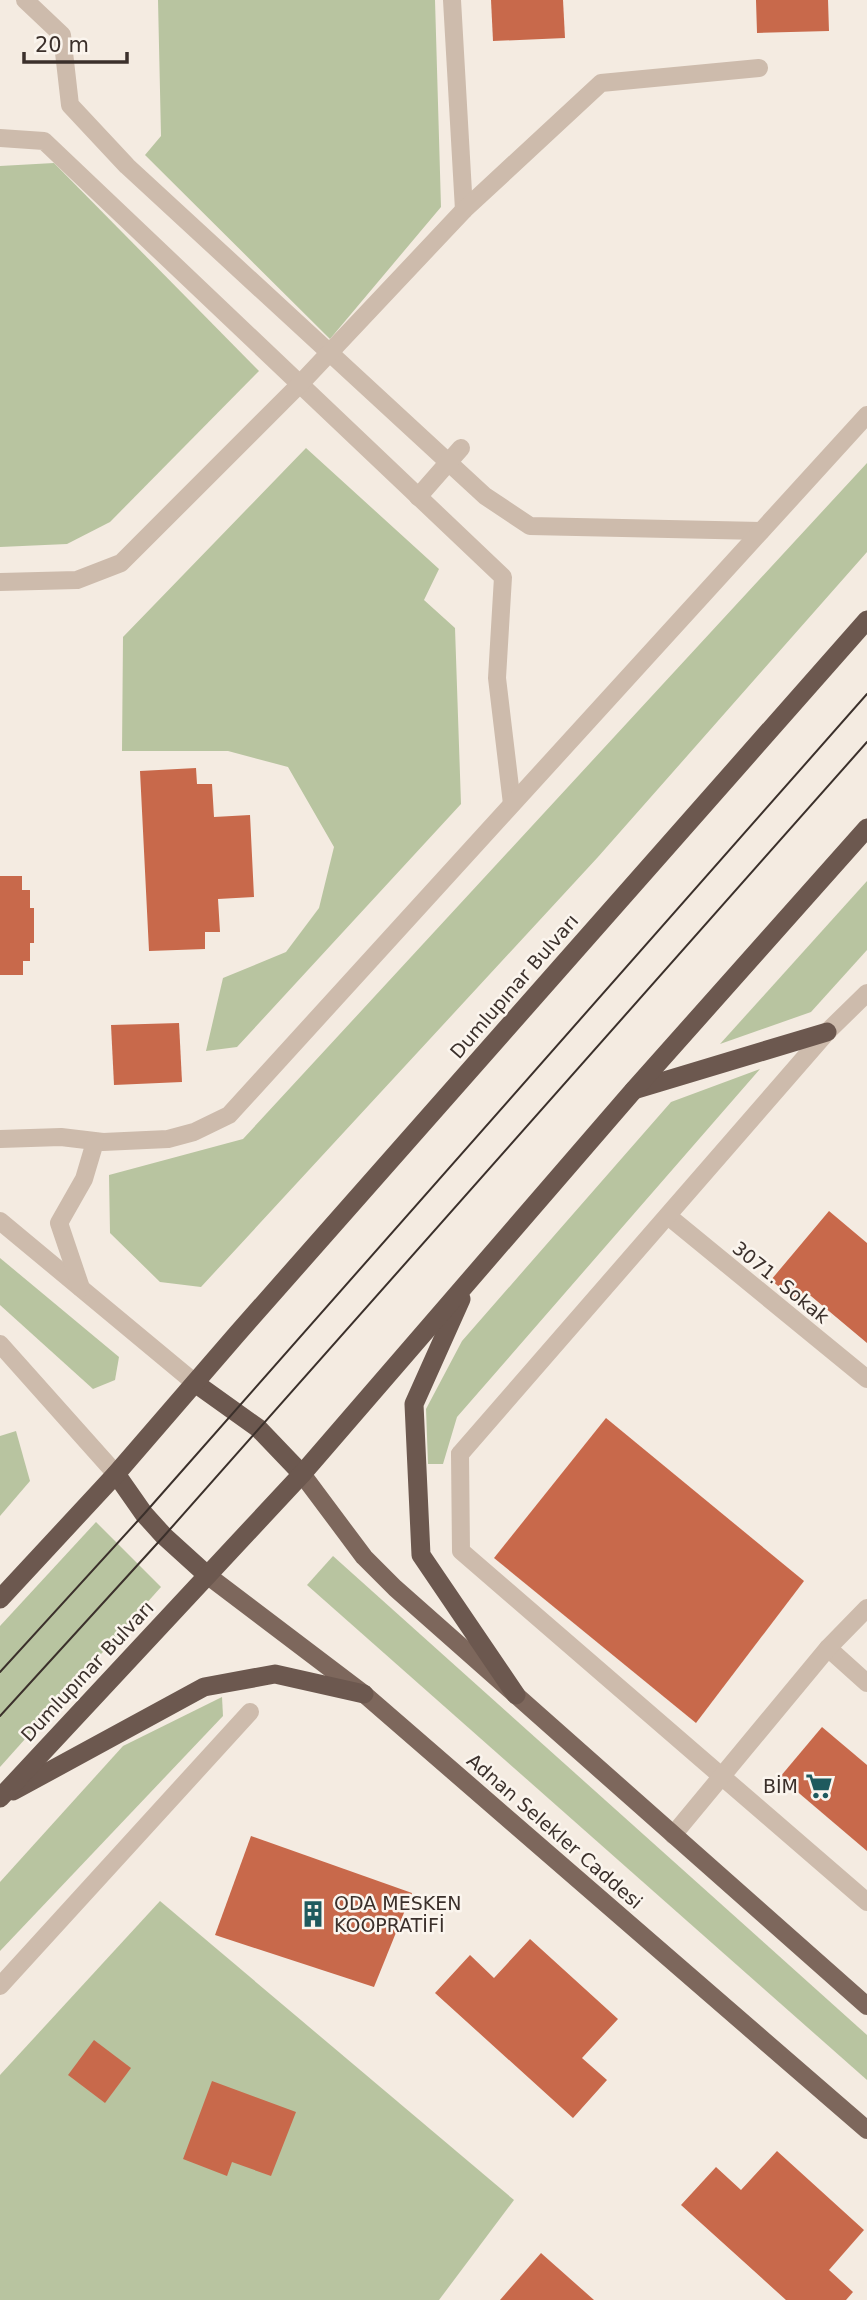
<svg xmlns="http://www.w3.org/2000/svg" width="867" height="2300" font-family="'DejaVu Sans',sans-serif">
  <style>
    .green { fill: #b8c4a0 }
    .building { fill: #c8694b }
    .lines { fill: none; stroke-linecap: round; stroke-linejoin: round }
    .service { stroke: #cdbbac; stroke-width: 18 }
    .minor { stroke: #cdbbac; stroke-width: 18 }
    .tertiary { stroke: #cdbbac; stroke-width: 18 }
    .primary { stroke: #7d675c; stroke-width: 18 }
    .trunk { stroke: #6c584f; stroke-width: 19 }
    .tram { stroke: #3b302b; stroke-width: 2 }
    .labels { text-anchor: middle; stroke-width: 5; stroke-linejoin: round; paint-order: stroke }
    .street-label { font-size: 19px; fill: #3b302b; stroke: #fbf5ee }
    .poi-label { font-size: 19px; fill: #3b302b; stroke: #fbf5ee; text-anchor: end }
  </style>
  <rect width="100%" height="100%" fill="#f4ebe1"/>
  <g class="green">
    <polygon points="158,0 435,0 441,207 330,339 145,155 161,136"/>
    <polygon points="54,163 259,371 110,522 67,544 0,547 0,166"/>
    <polygon points="306,448 439,569 424,600 455,628 461,804 237,1047 206,1051 223,978 286,952 319,908 334,847 288,767 228,751 122,751 123,637"/>
    <polygon points="867,463 867,552 598,857 201,1287 160,1282 110,1233 109,1175 243,1139"/>
    <polygon points="867,881 867,950 811,1012 720,1044"/>
    <polygon points="760,1069 457,1417 443,1464 428,1464 426,1409 462,1341 671,1102"/>
    <polygon points="0,1258 119,1357 115,1380 93,1389 0,1305"/>
    <polygon points="16,1431 30,1481 0,1516 0,1436"/>
    <polygon points="96,1522 161,1587 0,1767 0,1626"/>
    <polygon points="333,1556 867,2035 867,2080 307,1585"/>
    <polygon points="222,1697 223,1716 0,1951 0,1882 123,1746"/>
    <polygon points="160,1901 514,2200 439,2300 0,2300 0,2075"/>
  </g>
  <g class="building">
    <polygon points="491,0 563,0 565,38 493,41"/>
    <polygon points="756,0 828,0 829,31 757,33"/>
    <polygon points="196,768 197,784 212,784 214,817 250,815 254,897 218,899 220,932 205,932 205,949 149,951 140,771"/>
    <polygon points="0,876 22,876 22,890 30,890 30,908 34,908 34,943 30,943 30,961 23,961 23,975 0,975"/>
    <polygon points="179,1023 182,1082 114,1085 111,1025"/>
    <polygon points="829,1211 867,1243 867,1343 805,1291 796,1301 771,1280"/>
    <polygon points="606,1418 804,1581 696,1723 494,1558"/>
    <polygon points="822,1727 867,1765 867,1851 780,1777"/>
    <polygon points="251,1836 412,1893 374,1987 215,1935"/>
    <polygon points="530,1939 618,2019 582,2058 607,2080 573,2118 435,1993 470,1955 494,1978"/>
    <polygon points="94,2040 131,2068 105,2103 68,2075"/>
    <polygon points="212,2081 296,2112 271,2176 232,2162 227,2176 183,2159"/>
    <polygon points="777,2151 864,2230 829,2270 853,2292 846,2300 786,2300 681,2205 716,2167 741,2190"/>
    <polygon points="541,2253 594,2300 500,2300"/>
  </g>
  <g class="lines">
    <g class="service">
      <polyline points="25,0 62,35 70,105 127,166 485,496 530,526 761,531"/>
      <polyline points="452,0 464,210"/>
      <polyline points="0,138 44,141 503,577 497,678 512,804"/>
      <polyline points="418,497 461,448"/>
      <polyline points="0,582 77,580 121,563 300,384 464,210 601,83 759,68"/>
    </g>
    <g class="minor">
      <polyline points="668,1216 867,1379"/>
      <polyline points="460,1454 461,1551 867,1902"/>
      <polyline points="828,1648 867,1683"/>
      <polyline points="673,1835 828,1648 867,1608"/>
    </g>
    <g class="tertiary">
      <polyline points="0,1139 61,1137 103,1142 168,1139 194,1132 229,1115 867,415"/>
      <polyline points="0,1221 195,1383"/>
      <polyline points="81,1288 59,1223 84,1179 95,1142"/>
      <polyline points="0,1344 116,1474"/>
      <polyline points="460,1454 827,1032 867,993"/>
      <polyline points="0,1986 250,1712"/>
    </g>
    <g class="primary">
      <polyline points="302,1474 364,1557 395,1588 867,2006"/>
      <polyline points="207,1575 364,1694 867,2130"/>
    </g>
    <g class="trunk">
      <polyline points="634,1090 827,1032"/>
      <polyline points="461,1299 414,1404 421,1555 516,1695"/>
      <polyline points="195,1383 258,1428 302,1474"/>
      <polyline points="116,1474 144,1514 164,1536 207,1575"/>
      <polyline points="0,1599 116,1474 237,1334 867,620"/>
      <polyline points="13,1791 204,1687 275,1674 364,1694"/>
      <polyline points="0,1798 302,1474 633,1091 867,828"/>
    </g>
    <g class="tram">
      <polyline points="0,1672 144,1514 867,694"/>
      <polyline points="0,1716 164,1536 867,742"/>
    </g>
  </g>
  <defs>
    <symbol id="supermarket-bare" viewBox="-9 -9 18 18"><path d="M-6-5.5h2.5l.6 2H6L4.5 2H-2.5L-4.4-4H-6ZM-1.5 3.2a1.3 1.3 0 1 0 .1 0ZM3 3.2a1.3 1.3 0 1 0 .1 0Z" fill="#1f5a5e" stroke="#fbf5ee" stroke-width="2.5" paint-order="stroke"/></symbol>
    <symbol id="building-bare" viewBox="-9 -9 18 18"><path d="M-4-6H4V6H1V3H-1V6H-4ZM-2.5-4.3h1.7v1.8h-1.7ZM.8-4.3h1.7v1.8H.8ZM-2.5-1h1.7V.8h-1.7ZM.8-1h1.7V.8H.8Z" fill="#1f5a5e" stroke="#fbf5ee" stroke-width="2.5" paint-order="stroke"/></symbol>
  </defs>
  <g fill-rule="evenodd">
    <use href="#supermarket-bare" x="800" y="1767" width="38" height="38"/>
    <use href="#building-bare" x="294" y="1895" width="38" height="38"/>
  </g>
  <g class="labels">
    <g class="street-label">
      <text transform="translate(514 986) rotate(-49)" y="7">Dumlupınar Bulvarı</text>
      <text transform="translate(781 1282) rotate(39)" y="7">3071. Sokak</text>
      <text transform="translate(87 1671) rotate(-47)" y="7">Dumlupınar Bulvarı</text>
      <text transform="translate(555 1831) rotate(41)" y="7">Adnan Selekler Caddesi</text>
    </g>
    <g class="poi-label">
      <text x="798" y="1793">BİM</text>
      <text x="334" y="1910" text-anchor="start">ODA MESKEN<tspan x="334" dy="22">KOOPRATİFİ</tspan></text>
    </g>
  </g>
  <path d="M24 52v10h103v-10" fill="none" stroke="#3b302b" stroke-width="3.5"/>
  <text x="35" y="52" font-size="21" fill="#3b302b" stroke="#fbf5ee" stroke-width="5" paint-order="stroke">20 m</text>
</svg>
